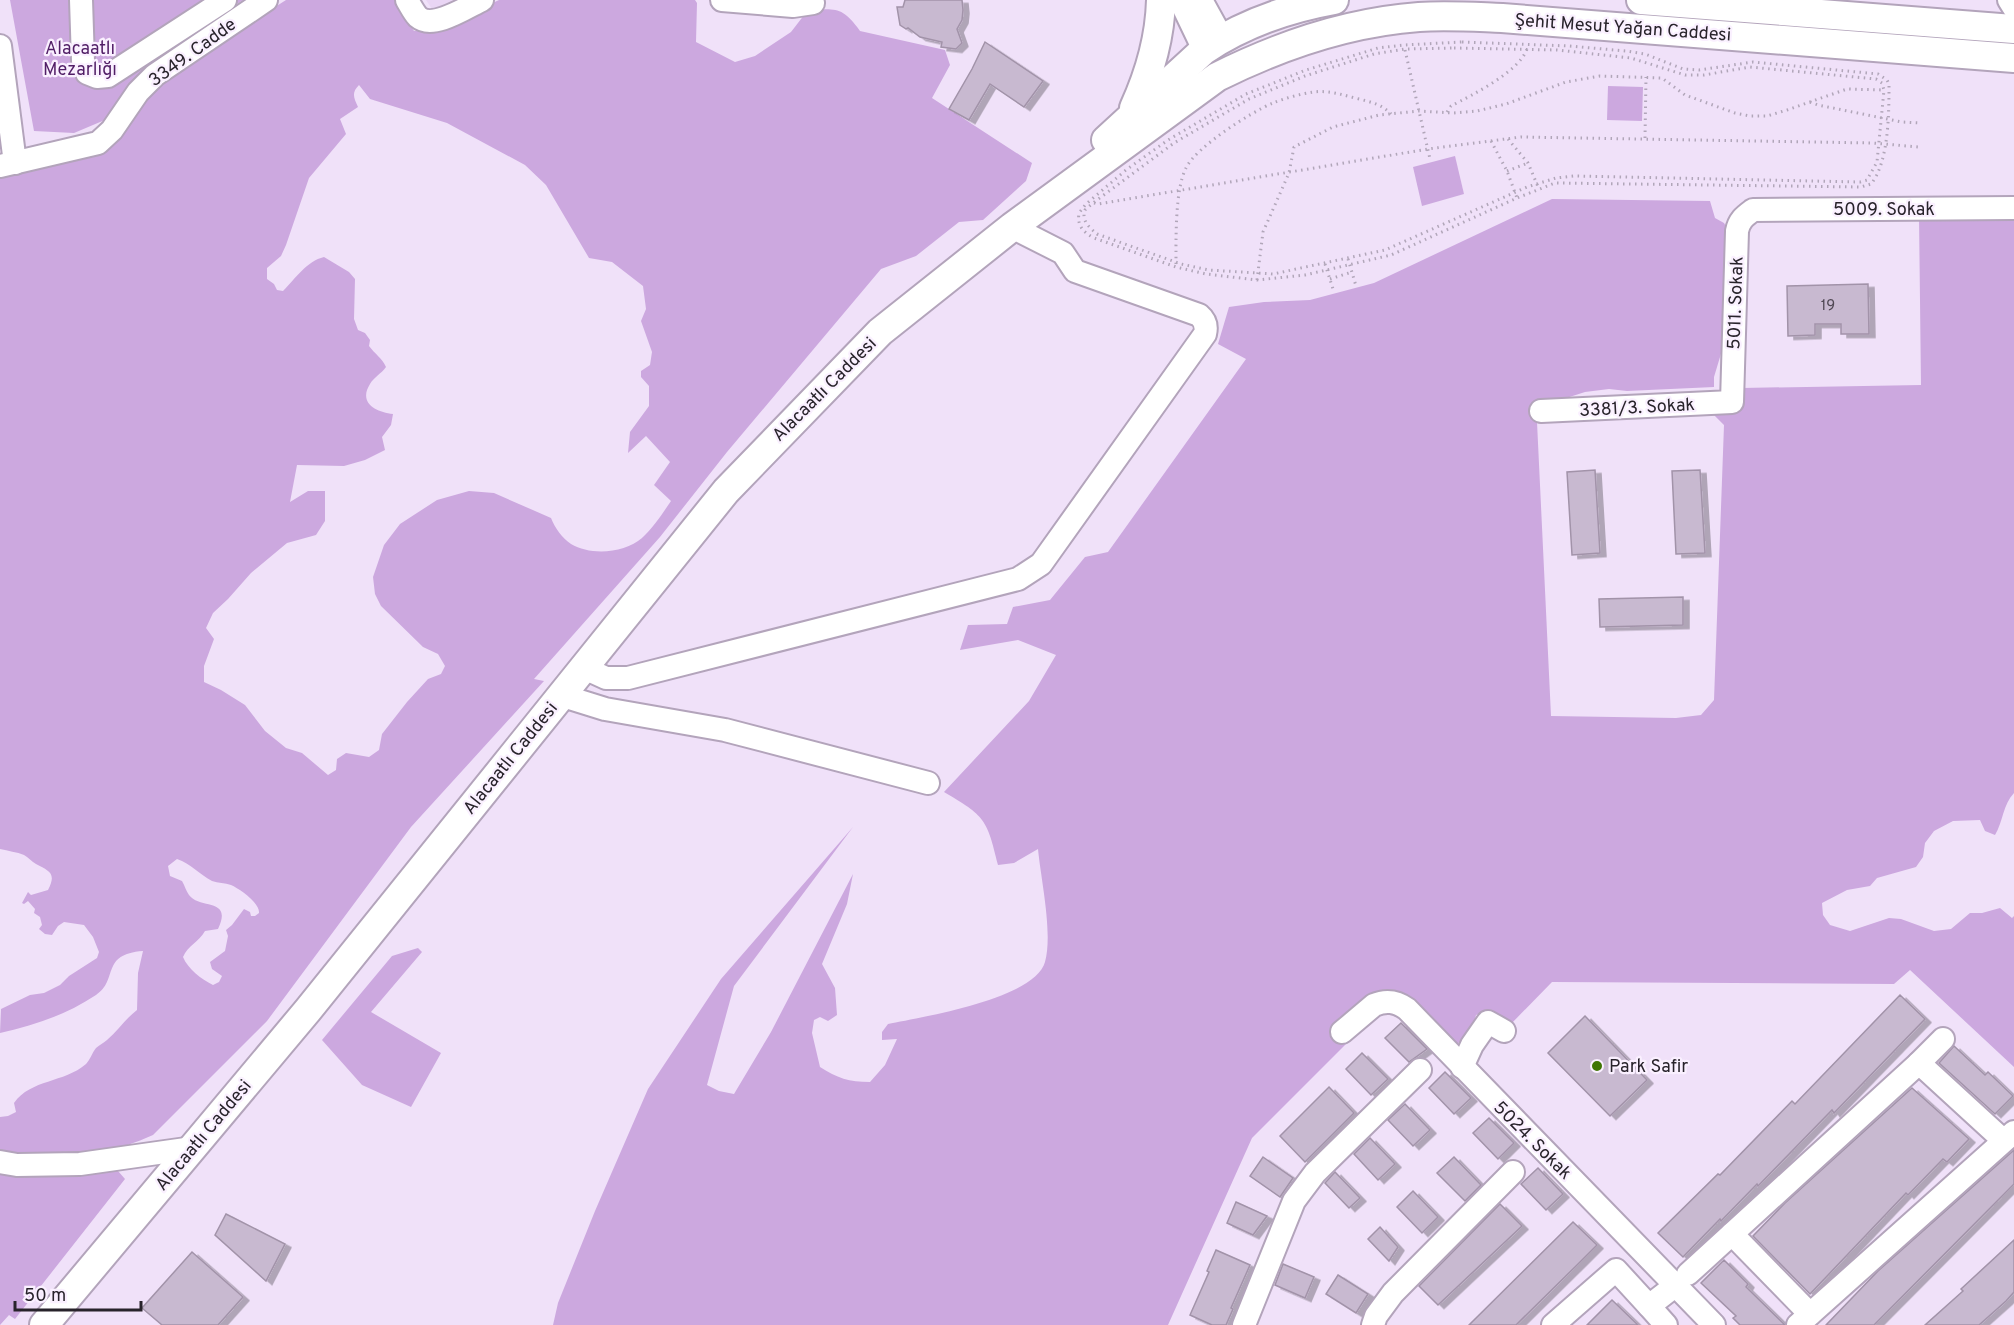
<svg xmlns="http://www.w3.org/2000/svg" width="2014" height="1325" font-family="Overpass,sans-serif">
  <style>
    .built { fill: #e9d5f4 }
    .green { fill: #cca8df; fill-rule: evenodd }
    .building { fill: #c8b9d0; stroke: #a293a9; stroke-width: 1.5; filter: url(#shadow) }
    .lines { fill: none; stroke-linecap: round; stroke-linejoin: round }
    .minor-casing { stroke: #b3a4bb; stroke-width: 26 }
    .major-casing { stroke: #b3a4bb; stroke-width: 32 }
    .path { stroke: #b1a6b9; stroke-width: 3; stroke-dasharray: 1.5 4.5; stroke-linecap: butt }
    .minor { stroke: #fff; stroke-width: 22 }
    .major { stroke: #fff; stroke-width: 28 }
    .poi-dot { fill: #3f7503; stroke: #faf0ff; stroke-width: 2 }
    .labels { text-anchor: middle; stroke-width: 4.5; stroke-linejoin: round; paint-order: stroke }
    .number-label { font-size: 15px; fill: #504854 }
    .street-label { font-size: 18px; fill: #28232b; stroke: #faf0ff }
    .park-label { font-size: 18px; fill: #511e66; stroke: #faf0ff }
    .poi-label { font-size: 18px; fill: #28232b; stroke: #faf0ff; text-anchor: start }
  </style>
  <defs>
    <filter id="shadow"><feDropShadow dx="6" dy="3.5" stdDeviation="0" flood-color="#0004"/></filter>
  </defs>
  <rect width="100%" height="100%" fill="#f0e1f9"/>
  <polygon class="built" points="426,0 458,0 434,12"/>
  <g class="green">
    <polygon points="10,0 243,0 156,57 112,117 74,133 34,131"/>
    <path d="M286,0H394L414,31L436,30L499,0H695L697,3L696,42L735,62L755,56L791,32L808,10C836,9 842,6 860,31L945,50L950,65L932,98L1032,163L1026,181L983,220L959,222L916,256L881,269L727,452L660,537L534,679L544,681L411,827L267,1021L153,1135C101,1159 56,1157 0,1153V1117L8,1116L16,1112L14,1103C31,1079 64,1083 86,1064C90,1060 92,1053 96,1048C99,1045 104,1043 107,1040C118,1031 125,1019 137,1010L138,973L143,951C100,954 119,980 96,995C66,1015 35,1025 0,1033L1,1009L30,995L44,993L60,985L69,976L97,958L99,952L93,937L84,925L64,922L58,926L52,935L45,934L39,929L42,925L40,917L34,913L35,909L28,901L24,904L22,903L28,892L31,895L48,890C57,873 49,871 36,864C32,862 28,857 24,855C17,852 8,851 0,849V178L83,159L108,144L162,79ZM359,85L370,99L447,123L525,165L546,185L589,258L612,262L643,286L646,309L641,321L652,352L650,365L641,371V377L649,386V406L630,432L628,453L646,436L670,462L654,485L671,501C662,514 654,527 642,538C625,553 591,556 571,544C562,538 555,528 551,518L494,493L469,491L437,500L400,524L384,545L373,577L375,594L381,606L423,647L438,654L445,666L441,674L428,679L407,702L382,734L379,750L369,757L346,753L337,759L336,770L328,775L302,753L286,748L265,731L245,705L221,690L204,682V666L214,639L206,628L213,613L228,599L251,573L287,543L316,535L325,521V491H308L290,502L297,465L344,466L365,460L385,450L382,437L391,425L393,414C376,412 358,403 370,384C374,377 381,374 386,367C382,358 375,354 369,346L370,340L365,333L358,330L354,319L355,279L349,272L324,257C307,261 295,279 283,291L277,290L274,284L267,279V268L281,256L286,245L309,178L346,134L340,119L358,107C354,98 351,93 359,85ZM177,859C191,864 199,874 212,881C218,883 225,883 231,885C240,889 260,903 259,913L255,916H251L250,912L244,909L232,925L226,930L228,936L225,951L210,962L212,969L222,976L219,982L213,985C201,979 188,969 183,957C188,945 199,942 205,931L218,929C233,897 200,910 189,895C186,891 185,886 182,881L170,876L168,866Z"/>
    <polygon points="1608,86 1643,87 1642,121 1607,120"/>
    <polygon points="1455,156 1464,194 1422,206 1413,167"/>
    <path d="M1552,199L1710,201L1715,218L1724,223L1728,230L1726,337L1714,377V387L1627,391L1609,389L1585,392L1557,401L1532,414L1537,422L1551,716L1676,718L1701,715L1714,700L1724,425L1711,412L1741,410L1742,388L1921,385L1919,215H2014V793C2003,804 2003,822 1995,835L1985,831L1980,820L1953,821L1934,831L1925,843L1923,857L1916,867L1877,878L1870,886L1847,890L1822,903L1823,915L1830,925L1850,931L1889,918L1901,919L1934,931L1951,929L1970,913H1982L2000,908L2012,918L2014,916V1067L1910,970L1894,984L1552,982L1509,1026L1492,1010L1476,1015L1471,1036L1451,1047L1396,990L1381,991L1365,1003L1339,1018L1335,1024L1350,1040L1252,1138L1168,1325H553L558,1303L595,1211L648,1089L721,979L853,827L734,986L707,1085L719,1091L734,1094L771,1032L853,874L847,904L822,964L835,988L837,1015L828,1021L820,1017L814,1020L812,1033L820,1067C837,1078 849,1082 870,1082L885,1065L897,1039L882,1040V1032L888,1024C922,1017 1035,999 1045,962C1053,933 1041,880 1038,849L1014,863L998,865C987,819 985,816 944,792L1029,701L1056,655L1018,640L960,650L968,625L1007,624L1013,607L1050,600L1085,557L1108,552L1246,359L1218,344L1229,307L1264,302L1310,300L1374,283Z"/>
    <polygon points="418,948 422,952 371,1012 441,1053 411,1107 362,1085 322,1040 392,956"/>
    <path d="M103,1170L118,1171L125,1179L15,1319L9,1315L0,1325V1172C35,1176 69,1178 103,1170Z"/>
  </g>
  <g class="building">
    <polygon points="905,0 962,0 963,10 962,20 957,29 962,43 956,49 941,47 942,42 920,37 908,28 906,29 900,25 897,7 903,7"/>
    <polygon points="985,42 1043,81 1024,107 990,84 969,120 949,109 972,69"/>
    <polygon points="1868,284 1869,334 1841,334 1841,324 1815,324 1815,335 1788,336 1787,286"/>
    <polygon points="1595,470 1600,553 1572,555 1567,472"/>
    <polygon points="1700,470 1705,553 1676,554 1672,471"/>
    <polygon points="1683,597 1683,625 1600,627 1599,599"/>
    <polygon points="1900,995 1925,1019 1834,1113 1832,1110 1758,1186 1757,1184 1721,1221 1720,1219 1683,1257 1658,1233 1718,1174 1720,1175 1792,1101 1795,1104"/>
    <polygon points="1585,1016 1647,1080 1610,1116 1548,1053"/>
    <polygon points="1401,1023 1427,1049 1409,1062 1385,1038"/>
    <polygon points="1954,1046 1985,1075 1988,1072 2013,1096 1995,1114 1939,1063"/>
    <polygon points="1362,1053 1388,1079 1371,1095 1346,1069"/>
    <polygon points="1445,1072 1471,1098 1454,1114 1429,1088"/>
    <polygon points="1329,1087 1354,1113 1305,1162 1280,1136"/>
    <polygon points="1912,1088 1969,1139 1947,1162 1943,1159 1908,1195 1906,1193 1810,1294 1753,1236 1785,1203"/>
    <polygon points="1405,1104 1430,1130 1413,1146 1388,1120"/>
    <polygon points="1489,1118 1514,1143 1498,1159 1473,1133"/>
    <polygon points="1370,1138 1395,1164 1378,1180 1354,1154"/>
    <polygon points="2014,1150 2014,1184 1874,1325 1826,1325 1878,1271"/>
    <polygon points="1263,1157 1293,1178 1280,1197 1250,1176"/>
    <polygon points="1454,1157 1481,1185 1465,1201 1437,1173"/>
    <polygon points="1538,1168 1563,1194 1546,1210 1521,1184"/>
    <polygon points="1335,1172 1360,1198 1349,1208 1325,1183"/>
    <polygon points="1413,1191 1438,1217 1422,1233 1397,1207"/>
    <polygon points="1236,1202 1267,1216 1253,1235 1227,1223"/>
    <polygon points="1500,1204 1522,1226 1438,1305 1419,1286"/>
    <polygon points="226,1214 285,1244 266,1281 215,1235"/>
    <polygon points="1573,1222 1597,1245 1576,1266 1516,1325 1469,1325"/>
    <polygon points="1380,1227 1398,1247 1389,1261 1368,1239"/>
    <polygon points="2014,1240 2014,1292 2006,1301 1979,1325 1925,1325 1963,1291 1961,1289"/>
    <polygon points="1216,1250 1250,1265 1231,1308 1233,1309 1226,1325 1212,1325 1190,1315 1209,1272 1207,1271"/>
    <polygon points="192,1252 243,1297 218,1325 162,1325 142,1308"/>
    <polygon points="1724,1260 1748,1284 1746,1287 1785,1325 1740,1325 1733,1318 1736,1316 1701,1283"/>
    <polygon points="1283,1264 1314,1277 1305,1298 1275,1285"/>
    <polygon points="1338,1275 1368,1294 1356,1313 1326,1294"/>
    <polygon points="1612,1300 1638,1325 1587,1325"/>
  </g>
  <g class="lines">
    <defs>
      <g id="minor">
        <polyline points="81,0 83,61 87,73 97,77 108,76 225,0"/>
        <path d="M407,0C410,5 414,13 418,17C433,30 467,7 482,0"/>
        <polyline points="722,0 793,6 813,3"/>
        <polyline points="1180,0 1204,50"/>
        <polyline points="1201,0 1222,38"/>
        <polyline points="2009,0 2014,8"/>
        <polyline points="0,46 15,163"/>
        <polyline points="0,166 98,143 112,130 138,92 155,75 266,0"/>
        <path d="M1541,411L1732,402L1737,231C1739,220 1745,216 1753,210L2014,208"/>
        <path d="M582,667L606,678H628L1018,579L1041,564L1205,334C1207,326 1205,320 1199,315L1075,271L1063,253L1012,227"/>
        <polyline points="560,695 605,709 725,730 928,783"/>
        <path d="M1342,1032L1374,1005C1386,1000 1396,1001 1407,1009L1714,1325"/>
        <polyline points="1919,1063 1943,1039"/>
        <polyline points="1462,1067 1472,1045 1488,1022 1504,1031"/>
        <polyline points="0,1162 17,1165 80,1164 193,1148"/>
        <polyline points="1732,1234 1810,1314"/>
        <polyline points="1688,1274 1919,1063 2003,1140"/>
        <polyline points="1244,1325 1294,1201 1315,1173 1420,1070"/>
        <polyline points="1373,1325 1376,1316 1393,1293 1513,1172"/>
        <polyline points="1553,1325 1616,1270 1649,1306"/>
        <polyline points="1666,1325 1649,1306 1676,1285"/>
        <polyline points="1798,1325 2014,1132"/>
      </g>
      <g id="major">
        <polyline points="1641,0 2014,29"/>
        <path d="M1134,108C1150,73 1160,38 1161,0"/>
        <path d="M1106,140L1204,50C1243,24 1289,8 1334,0"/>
        <path d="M44,1325L308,1010L726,491L880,332L1012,227L1217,77C1279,46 1350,22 1419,17C1447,15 1475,17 1502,18L2014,58"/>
      </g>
    </defs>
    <use href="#minor" class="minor-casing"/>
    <use href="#major" class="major-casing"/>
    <g class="path">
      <path d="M1462,42L1569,46L1626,51L1645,54L1683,69L1699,70L1753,62L1878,74L1887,80L1889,84C1889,112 1889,162 1871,184L1861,187L1555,183L1517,198L1391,255L1305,275L1257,280L1206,274L1176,267L1094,238C1083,232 1077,226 1079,213L1086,204L1126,170L1168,140L1246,94L1306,70L1378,48L1404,45Z"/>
      <path d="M1454,48L1557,50L1631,58L1685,75H1704L1750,67L1876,79L1882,83L1884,90L1877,162L1867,180L1860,182L1574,176L1556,178L1527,187L1385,250L1273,274L1209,270L1181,264L1097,234C1090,228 1081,221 1085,210L1093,203L1174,143L1249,99L1305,76L1374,54L1405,49Z"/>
      <polyline points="1405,50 1430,159"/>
      <polyline points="1810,102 1818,105 1902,122 1920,123"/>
      <path d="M1447,112L1451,106C1472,95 1519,72 1527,49"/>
      <polyline points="1645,138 1646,77"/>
      <polyline points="1508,139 1528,163 1539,189"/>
      <polyline points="1491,141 1507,171 1517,198"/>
      <polyline points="1507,171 1528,163"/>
      <polyline points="1094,203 1098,204 1428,149 1521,137 1872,143 1919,147"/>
      <polyline points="1348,259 1356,286"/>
      <path d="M1176,264C1176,239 1175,189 1186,168C1196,147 1251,112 1273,103C1285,98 1301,94 1313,92C1329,90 1343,95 1359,99C1371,102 1383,105 1391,114"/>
      <polyline points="1325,264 1334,292"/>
      <polyline points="1330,279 1352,272"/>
      <polyline points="1257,280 1263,232 1289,173 1294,147 1333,127 1379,115 1419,111 1453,113 1477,111 1506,104 1566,82 1600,76 1662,78 1685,95 1735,113 1750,116 1767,116 1787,110 1847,89 1884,90"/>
    </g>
    <use href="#minor" class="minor"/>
    <use href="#major" class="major"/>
  </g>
  <circle class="poi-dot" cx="1597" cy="1066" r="6"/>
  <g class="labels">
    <g class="number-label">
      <text x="1828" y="310">19</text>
    </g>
    <g class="street-label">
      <text transform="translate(1623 27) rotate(4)" y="6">Şehit Mesut Yağan Caddesi</text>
      <text transform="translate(192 52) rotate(-36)" y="6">3349. Cadde</text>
      <text x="1884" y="215">5009. Sokak</text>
      <text transform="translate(1735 303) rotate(-88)" y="6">5011. Sokak</text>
      <text transform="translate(824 389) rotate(-45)" y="6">Alacaatlı Caddesi</text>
      <text transform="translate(1637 407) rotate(-3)" y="6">3381/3. Sokak</text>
      <text transform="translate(510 758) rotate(-51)" y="6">Alacaatlı Caddesi</text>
      <text transform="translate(203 1135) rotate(-50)" y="6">Alacaatlı Caddesi</text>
      <text transform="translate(1533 1140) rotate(45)" y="6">5024. Sokak</text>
    </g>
    <g class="park-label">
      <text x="80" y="54">Alacaatlı<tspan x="80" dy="21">Mezarlığı</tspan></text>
    </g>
    <g class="poi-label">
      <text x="1609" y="1072">Park Safir</text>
    </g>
  </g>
  <path d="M15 1301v9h126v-9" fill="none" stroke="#28232b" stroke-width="3"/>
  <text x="24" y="1301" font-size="18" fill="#28232b" stroke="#faf0ff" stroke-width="4.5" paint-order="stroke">50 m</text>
</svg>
